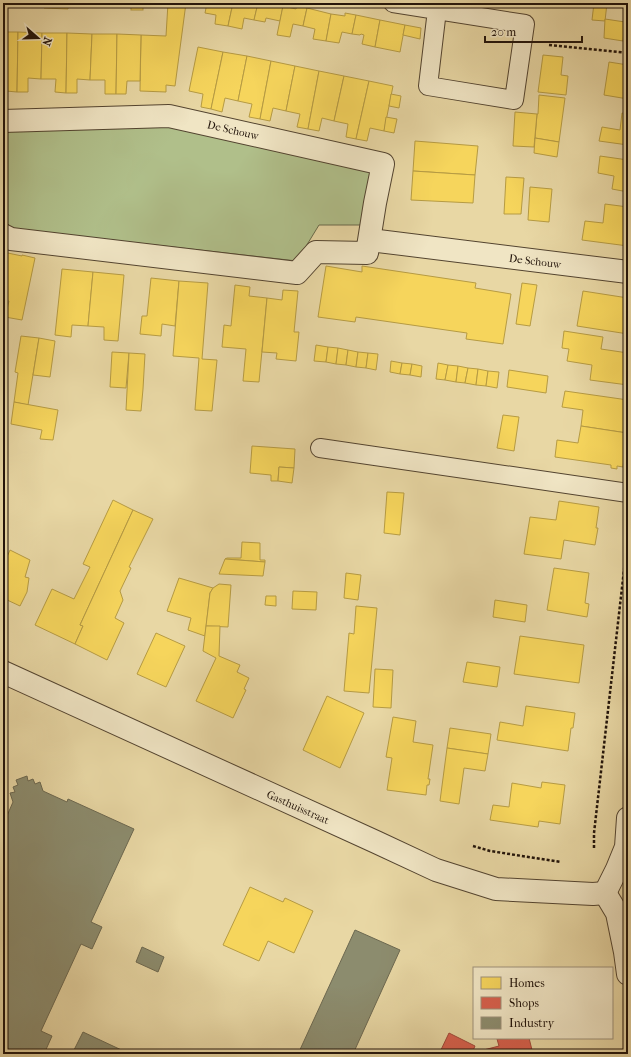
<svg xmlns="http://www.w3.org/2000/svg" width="631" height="1057" font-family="'IM FELL French Canon',serif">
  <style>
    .green { fill: #b0bf8a; stroke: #68694a }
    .homes { fill: #f6d55c; stroke: #b69b43 }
    .shops { fill: #d6604d; stroke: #a04939 }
    .industry { fill: #8c8c6e; stroke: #6c6850 }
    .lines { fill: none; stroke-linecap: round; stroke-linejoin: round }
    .lane-casing { stroke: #534430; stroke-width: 20 }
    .street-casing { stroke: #534430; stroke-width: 24 }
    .path { stroke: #21130a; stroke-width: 2.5; stroke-dasharray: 3 2; stroke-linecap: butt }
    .lane { stroke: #f0e5c4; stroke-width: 18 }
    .street { stroke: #f0e5c4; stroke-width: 22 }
    .labels { text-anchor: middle; stroke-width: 4; stroke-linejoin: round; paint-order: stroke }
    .street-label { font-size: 11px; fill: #21130a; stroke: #f0e5c4 }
  </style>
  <rect width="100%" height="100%" fill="#e8d7a4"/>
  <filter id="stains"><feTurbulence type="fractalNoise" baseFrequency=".005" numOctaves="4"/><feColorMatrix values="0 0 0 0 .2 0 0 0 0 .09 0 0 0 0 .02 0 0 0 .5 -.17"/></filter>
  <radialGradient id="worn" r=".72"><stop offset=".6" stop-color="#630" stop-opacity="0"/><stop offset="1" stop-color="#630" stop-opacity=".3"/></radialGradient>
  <polygon class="green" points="73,126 173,127 377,171 368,225 319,225 297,261 13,229 3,219 3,130"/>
  <g class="homes">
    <polygon points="44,3 68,3 68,9 44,8"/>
    <rect x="131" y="3" width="12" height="7"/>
    <polygon points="168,3 186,3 175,86 166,85 166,92 140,91 141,35 166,36"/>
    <polygon points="207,3 233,3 228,26 215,24 216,15 205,13"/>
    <polygon points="233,3 258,3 254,20 244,18 242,29 228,26"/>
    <polygon points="258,3 267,3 283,6 280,21 266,18 265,22 254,20"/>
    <polygon points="594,3 607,3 605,21 592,20"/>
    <polygon points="283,6 296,9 297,6 307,8 303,26 293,24 290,37 277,35"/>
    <polygon points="307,8 331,14 326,41 313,39 315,29 303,26"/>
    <polygon points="345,13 356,15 352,34 342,32 339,43 326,41 331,14 345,16"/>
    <polygon points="356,15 380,20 375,47 362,44 364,35 361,34 360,35 352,34"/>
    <polygon points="605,19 625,22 623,41 604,38"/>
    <polygon points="380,20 405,25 400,52 375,47"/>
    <polygon points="405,25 421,28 420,39 403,35"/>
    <polygon points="3,32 18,32 17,92 6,91 6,78 3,78"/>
    <polygon points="18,32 42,33 41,79 28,78 28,92 17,92"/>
    <polygon points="42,33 67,33 66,93 55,92 56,79 41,79"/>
    <polygon points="67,33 92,34 90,80 77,79 77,93 66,93"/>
    <polygon points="92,34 117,34 116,94 105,94 105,80 90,80"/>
    <polygon points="117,34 141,35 140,81 127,81 126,94 116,94"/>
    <polygon points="198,47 223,52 211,109 201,107 203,94 189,91"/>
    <polygon points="223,52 247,56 238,101 225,98 222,112 211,109"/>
    <polygon points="543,55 563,57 561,75 568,76 566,95 538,92"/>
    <polygon points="247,56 271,61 260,119 249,117 252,104 238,101"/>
    <polygon points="271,61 295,66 286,111 273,108 270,121 260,119"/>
    <polygon points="609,62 628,65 628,99 604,95"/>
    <polygon points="295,66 319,71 308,129 297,127 300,114 286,111"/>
    <polygon points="319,71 344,76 334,121 322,118 319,131 308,129"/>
    <polygon points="344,76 369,81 356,139 346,137 348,124 334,121"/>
    <polygon points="369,81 393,86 384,131 370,128 367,141 356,139"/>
    <polygon points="391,94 401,96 399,108 389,106"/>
    <polygon points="539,95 565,98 559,142 535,138 537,114 538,114"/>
    <polygon points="515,112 537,114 534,147 513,146"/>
    <polygon points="622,113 628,114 628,145 599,141 602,127 620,130"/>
    <polygon points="386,117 397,119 394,133 384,131"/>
    <polygon points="535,138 559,142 557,157 534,153"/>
    <polygon points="415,141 478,146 475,175 413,171"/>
    <polygon points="600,156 628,160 628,192 612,189 614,176 598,173"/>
    <polygon points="413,171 475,175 473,203 411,200"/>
    <polygon points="506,177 524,178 521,214 504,214"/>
    <polygon points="530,187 552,189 549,222 528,220"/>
    <polygon points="605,204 628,207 628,246 582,240 585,221 603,223"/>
    <polygon points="3,252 22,256 22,255 35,258 22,320 5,317 9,301 3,300"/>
    <polygon points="326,266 362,272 362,266 476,283 475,288 511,294 503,344 466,339 467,333 356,317 355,322 318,317"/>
    <polygon points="62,269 93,272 88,326 72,325 71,337 55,335"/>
    <polygon points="93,272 124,275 118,341 104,340 104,327 88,326"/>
    <polygon points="151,278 179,281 175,326 162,324 161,336 140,334 142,316 147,316"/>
    <polygon points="179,281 208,283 202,359 217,360 212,411 195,410 199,358 173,356"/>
    <polygon points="522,283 537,285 530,326 516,324"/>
    <polygon points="235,285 250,287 249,296 267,298 259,382 243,381 246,349 222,347 224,325 231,326"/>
    <polygon points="283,290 298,291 294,332 299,332 296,361 276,359 277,353 262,352 267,298 282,300"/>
    <polygon points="583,291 628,298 628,334 577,326"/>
    <polygon points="564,331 603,337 601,349 628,353 628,385 590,380 592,365 567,361 569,349 562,348"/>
    <polygon points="21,336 39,338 28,405 14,402 18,373 15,372"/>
    <polygon points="39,338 55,341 50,377 33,375"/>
    <polygon points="316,345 328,347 326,362 314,361"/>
    <polygon points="328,347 338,348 336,364 326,362"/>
    <polygon points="338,348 348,350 346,365 336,364"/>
    <polygon points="348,350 358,352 356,367 346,365"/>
    <polygon points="112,352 129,353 126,388 110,387"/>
    <polygon points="358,352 368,353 366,368 356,367"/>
    <polygon points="129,353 145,354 143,389 141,411 126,410"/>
    <polygon points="368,353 378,354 376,370 366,368"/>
    <polygon points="391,361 402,363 400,374 390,372"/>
    <polygon points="402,363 412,364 410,375 400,374"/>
    <polygon points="438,363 448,365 445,380 436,379"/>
    <polygon points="412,364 422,366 421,377 410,375"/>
    <polygon points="448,365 458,366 456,382 445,380"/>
    <polygon points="458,366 468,368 465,383 456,382"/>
    <polygon points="468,368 478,369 476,385 465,383"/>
    <polygon points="478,369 488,371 486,386 476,385"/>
    <polygon points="509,370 548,376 546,393 507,387"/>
    <polygon points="488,371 499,372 497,388 486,386"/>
    <polygon points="565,391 628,400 627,433 581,426 583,410 562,407"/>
    <polygon points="14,402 58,410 53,440 40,439 42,430 11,424"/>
    <polygon points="503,415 519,417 514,451 497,448"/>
    <polygon points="581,426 627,433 623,467 617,466 617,469 611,468 611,465 555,457 557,440 578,443"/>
    <polygon points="252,446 295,449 294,468 279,467 278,481 271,481 271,475 250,473"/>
    <polygon points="279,467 294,468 292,483 278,481"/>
    <polygon points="387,492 404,493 400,535 384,533"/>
    <polygon points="113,500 133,510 80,625 83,626 75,644 35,625 52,589 74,599 90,567 83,564"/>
    <polygon points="559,501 599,507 596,528 598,528 595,545 564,540 561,559 524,554 530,517 556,520"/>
    <polygon points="133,510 153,519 129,567 131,568 120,591 123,600 115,618 124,623 107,660 75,644 83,626 80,625"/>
    <polygon points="242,542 260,543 260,560 265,560 265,562 225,559 227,558 241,558"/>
    <polygon points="10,550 30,560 25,577 29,578 27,592 20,606 5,599 3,602 3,555 7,557"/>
    <polygon points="225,559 265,562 263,576 219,574"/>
    <polygon points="554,568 589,573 585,603 589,604 587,617 547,610"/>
    <polygon points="346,573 361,575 358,600 344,598"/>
    <polygon points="179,578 213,588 210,593 205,636 188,630 191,618 167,611"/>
    <polygon points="219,584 231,585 228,627 206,626 210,593 213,588"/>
    <polygon points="293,591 317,592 316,610 292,609"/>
    <polygon points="266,596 276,596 276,606 265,605"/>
    <polygon points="495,600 527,605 525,622 493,617"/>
    <polygon points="356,606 377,608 369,693 344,691 349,633 354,634"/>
    <polygon points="206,626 220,626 219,656 240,665 237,672 249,678 244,689 246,690 233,718 196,701 216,658 203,651"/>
    <polygon points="156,633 185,646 166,687 137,674"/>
    <polygon points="520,636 584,645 579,683 514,674"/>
    <polygon points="467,662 500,667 497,687 463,682"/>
    <polygon points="375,669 393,670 391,708 373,707"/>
    <polygon points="327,696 364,713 340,768 303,750"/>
    <polygon points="526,706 575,713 573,728 571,728 568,751 497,740 500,722 523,726"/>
    <polygon points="393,717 416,721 413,742 433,745 428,779 430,779 429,785 427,785 426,795 387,790 392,758 386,757"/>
    <polygon points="450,728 491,734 488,754 447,748"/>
    <polygon points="447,748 488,754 485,771 464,768 459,804 440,801"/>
    <polygon points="542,782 565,785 560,824 539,821 538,827 490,820 493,805 509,807 512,783 541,788"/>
    <polygon points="250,887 283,902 285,898 313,911 294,953 268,941 259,961 223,945"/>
  </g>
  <polygon class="shops" points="449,1033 475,1046 472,1053 499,1046 497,1039 529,1038 533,1054 439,1054"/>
  <g class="industry">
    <polygon points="27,776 28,781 33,779 35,784 40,782 43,791 67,802 68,799 134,829 91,922 102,927 92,949 81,944 41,1031 52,1036 44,1054 3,1054 3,942 8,931 3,929 3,825 13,802 10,793 15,792 13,787 18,785 16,780"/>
    <polygon points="355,930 400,950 353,1054 298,1054"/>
    <polygon points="142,947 164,957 158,972 136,962"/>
    <polygon points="83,1032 130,1054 72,1054"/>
  </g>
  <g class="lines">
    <defs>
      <g id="lane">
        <polyline points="393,3 525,24 514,100 428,86 437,10"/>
        <polyline points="320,448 628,493"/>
      </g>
      <g id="street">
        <polyline points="3,121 169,116 383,164 375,203 367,253 316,252 297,273 11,239 3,235"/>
        <polyline points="370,240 628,272"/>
        <polyline points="3,672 376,842 436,870 496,889 593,894 605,893"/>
        <polyline points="605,893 617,913 625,952 628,974"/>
        <polyline points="605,893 617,869 626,847 628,818"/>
      </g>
    </defs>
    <use href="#lane" class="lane-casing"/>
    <use href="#street" class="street-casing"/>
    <g class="path">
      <polyline points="549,45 628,53"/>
      <polyline points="473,846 490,851 561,862"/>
      <polyline points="594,848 594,833 628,535"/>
    </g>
    <use href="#lane" class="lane"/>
    <use href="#street" class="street"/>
  </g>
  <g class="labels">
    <g class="street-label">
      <text transform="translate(233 130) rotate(13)" y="4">De Schouw</text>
      <text transform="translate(535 261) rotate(7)" y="4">De Schouw</text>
      <text transform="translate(298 807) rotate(24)" y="4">Gasthuisstraat</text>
    </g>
  </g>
  <rect width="631" height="1057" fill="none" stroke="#e8d7a4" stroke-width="16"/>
  <rect x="4" y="4" width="623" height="1049" fill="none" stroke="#21130a" stroke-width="2"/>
  <rect x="8" y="8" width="615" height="1041" fill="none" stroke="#21130a"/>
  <rect x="473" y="967" width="140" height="72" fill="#f0e5c4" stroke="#9d917a"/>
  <rect x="481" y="977" width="20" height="12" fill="#f6d55c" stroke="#9d917a"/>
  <text x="509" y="987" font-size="12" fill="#21130a">Homes</text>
  <rect x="481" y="997" width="20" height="12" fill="#d6604d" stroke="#9d917a"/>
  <text x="509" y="1007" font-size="12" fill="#21130a">Shops</text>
  <rect x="481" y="1017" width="20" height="12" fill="#8c8c6e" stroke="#9d917a"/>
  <text x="509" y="1027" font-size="12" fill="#21130a">Industry</text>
  <g transform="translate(38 38) rotate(110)" stroke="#f0e5c4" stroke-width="3" paint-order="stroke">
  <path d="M0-3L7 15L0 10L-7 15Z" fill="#21130a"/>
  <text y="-6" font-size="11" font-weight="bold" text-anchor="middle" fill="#21130a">N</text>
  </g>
  <path d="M485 36v6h97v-6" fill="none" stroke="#21130a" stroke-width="2"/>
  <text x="491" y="36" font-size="12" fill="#21130a" stroke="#f0e5c4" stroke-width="3" paint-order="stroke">20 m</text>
  <rect width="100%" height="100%" filter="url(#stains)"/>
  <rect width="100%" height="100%" fill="url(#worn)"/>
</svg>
